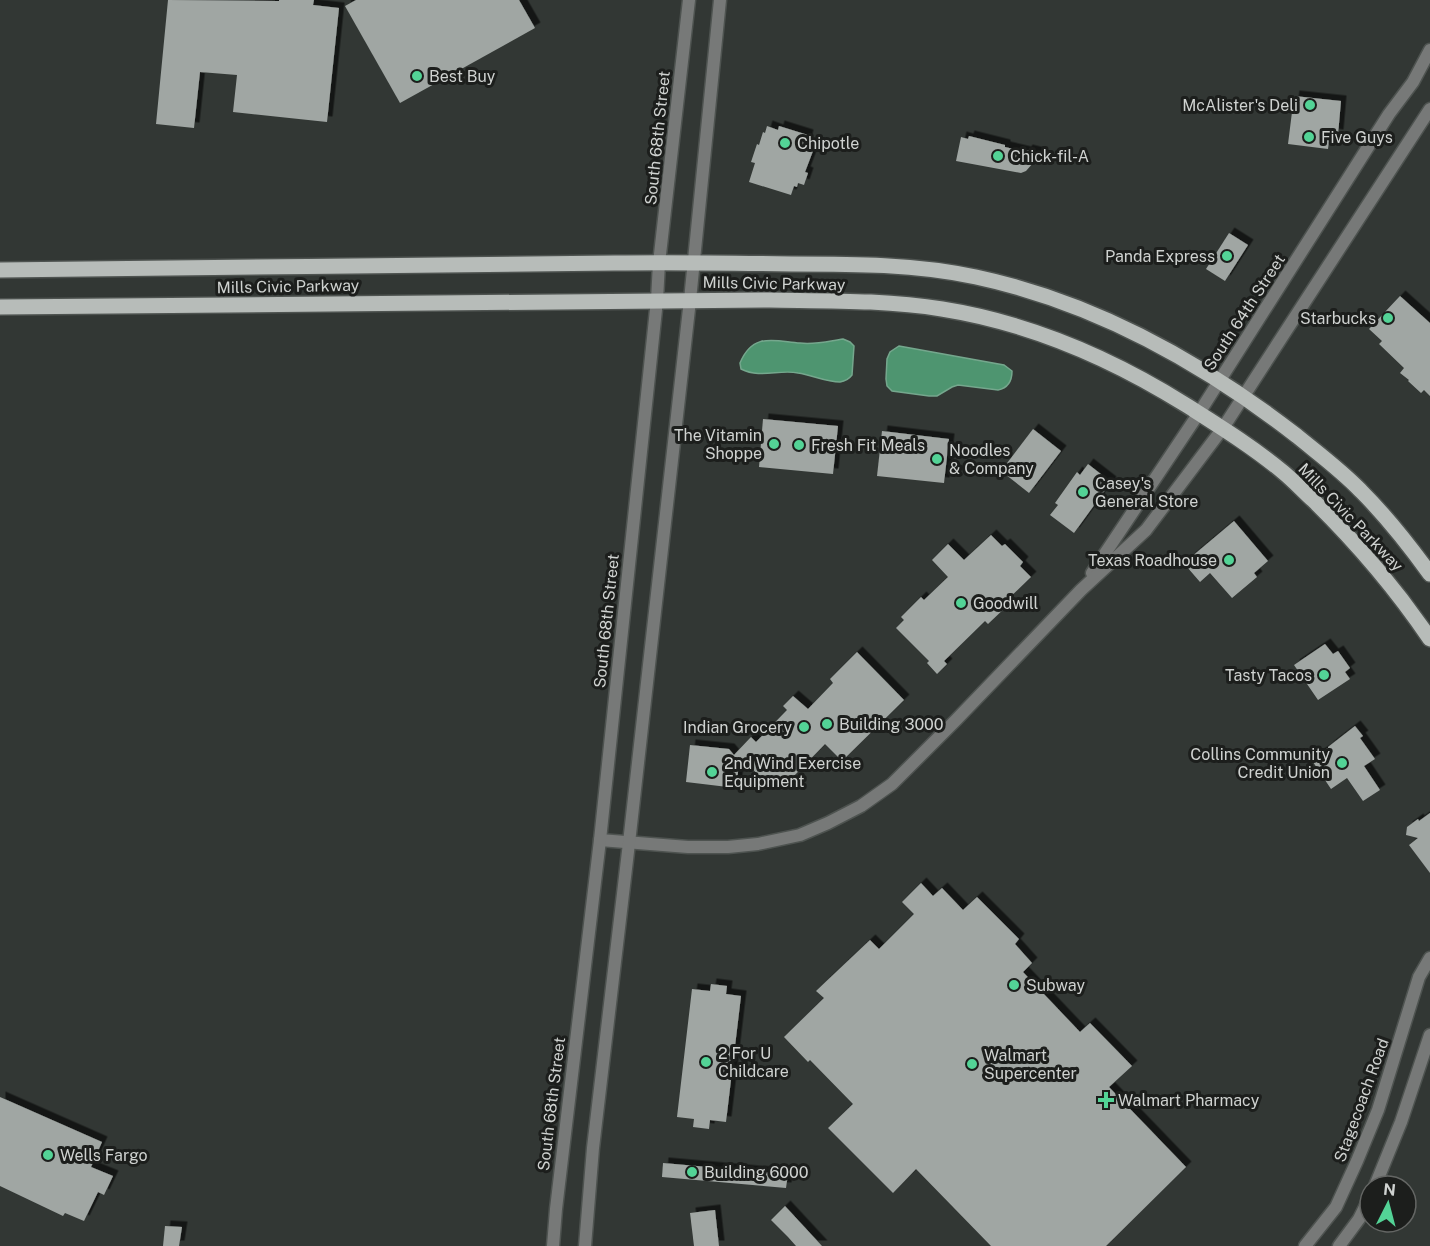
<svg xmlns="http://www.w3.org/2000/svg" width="1430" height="1246" font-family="'Public Sans',sans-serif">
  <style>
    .water { fill: #4e9570; stroke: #75a78d; stroke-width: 1.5 }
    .building { fill: #a0a6a3; filter: url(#shadow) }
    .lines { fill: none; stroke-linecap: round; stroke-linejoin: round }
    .tertiary-casing { stroke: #4e5350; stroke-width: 15 }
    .primary-casing { stroke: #4e5350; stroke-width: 18 }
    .tertiary { stroke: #777978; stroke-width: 12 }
    .primary { stroke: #b7bcb9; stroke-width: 15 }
    .poi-dot { fill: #53d396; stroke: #1c1e1c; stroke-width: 2 }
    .labels { text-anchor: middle; stroke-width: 6; stroke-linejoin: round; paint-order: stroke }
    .poi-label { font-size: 16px; fill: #cfd2d0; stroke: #1c1e1c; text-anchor: start }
    .street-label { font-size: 16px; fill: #cfd2d0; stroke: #1c1e1c }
  </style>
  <defs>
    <filter id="shadow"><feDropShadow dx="5.5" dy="-5.5" stdDeviation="0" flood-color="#0009"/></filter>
  </defs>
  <rect width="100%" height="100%" fill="#323734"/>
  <g class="water">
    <path d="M843,339L850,342L854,346L852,375C849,379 846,381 840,382C826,382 812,375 798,373C779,369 761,379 741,369L740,363C753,332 774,341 800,343C815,345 829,341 843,339Z"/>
    <path d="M899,346L1004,365L1012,371C1012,381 1008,388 998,390L958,385L952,387L937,396H929L892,391L887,386L886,379L887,359L890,352Z"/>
  </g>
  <g class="building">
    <polygon points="168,0 279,1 279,0 314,0 313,5 339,8 327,122 233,112 237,75 200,72 194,128 156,124"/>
    <polygon points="356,0 519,0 535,28 400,103 345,6"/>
    <polygon points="1294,96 1341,101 1338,135 1330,134 1328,149 1288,144"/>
    <polygon points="767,126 778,130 779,126 808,135 805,148 813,151 805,172 808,173 804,185 798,183 797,187 794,186 791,195 749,182 755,163 751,162 757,144 759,145 763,132 765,133"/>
    <polygon points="969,136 1005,145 1005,147 1026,152 1027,150 1039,153 1037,164 1033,163 1026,171 1021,173 956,161 961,137 968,139"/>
    <polygon points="1229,233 1248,245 1225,281 1206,269"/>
    <polygon points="1400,296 1430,323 1430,396 1424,390 1421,393 1408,381 1409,380 1400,373 1404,368 1379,344 1382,341 1369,329"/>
    <polygon points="763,419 838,426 833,474 759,467"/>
    <polygon points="1033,429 1061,451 1029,493 1001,471"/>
    <polygon points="882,431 949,439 944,483 877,476"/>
    <polygon points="1088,464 1111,482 1074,533 1050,515 1058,505 1055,503 1077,472 1080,475"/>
    <polygon points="1234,521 1268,561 1254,573 1257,577 1232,598 1210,573 1200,582 1187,567 1193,562 1190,558"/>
    <polygon points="991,535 1002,546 1005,544 1023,562 1020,566 1031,577 1005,602 1008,605 988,624 985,621 944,661 947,664 937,674 927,663 929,661 896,628 904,620 901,617 921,597 924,600 948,577 932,560 948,544 964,560"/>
    <polygon points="1325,644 1333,654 1338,651 1350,668 1345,672 1350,679 1318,700 1294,665"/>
    <polygon points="857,652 904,700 842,761 825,744 791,779 770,786 740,757 736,788 686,782 690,745 729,749 734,755 751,737 756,742 787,710 783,706 793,696 808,709 833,683 830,679"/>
    <polygon points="1355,726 1363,736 1360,738 1375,759 1364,766 1380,790 1363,801 1347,778 1331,789 1311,759 1328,748 1328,747"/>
    <polygon points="1430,813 1430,873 1409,845 1418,838 1406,835 1407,827 1418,819 1419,821"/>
    <polygon points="921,883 933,896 942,888 963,910 977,897 1019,939 1015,944 1032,963 1023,972 1080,1032 1090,1023 1132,1066 1109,1087 1186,1167 1106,1246 991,1246 916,1169 893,1193 828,1128 853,1104 810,1060 808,1062 784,1037 824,998 816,991 870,940 879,949 914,914 902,902"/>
    <polygon points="711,984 727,986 726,994 741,996 726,1122 710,1120 709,1129 693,1127 694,1119 677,1117 692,989 710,991"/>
    <polygon points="0,1097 102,1142 91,1167 113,1176 104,1195 98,1192 84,1221 65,1213 63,1216 0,1186"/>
    <polygon points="663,1163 788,1174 786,1188 662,1177"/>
    <polygon points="785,1206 822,1246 796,1246 788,1237 771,1220"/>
    <polygon points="715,1210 719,1246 694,1246 690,1213"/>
    <polygon points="165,1226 182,1227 179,1246 163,1246"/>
  </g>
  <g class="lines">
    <defs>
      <g id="tertiary">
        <polyline points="1092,573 1199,413 1389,114 1413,82 1430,50"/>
        <polyline points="600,840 688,847 728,847 758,844 800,835 828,823 861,806 892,784 956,720 1081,590 1146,530 1223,428 1430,109"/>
        <polyline points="1375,1186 1401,1122 1430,1035"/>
        <polyline points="553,1246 556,1209 600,840 657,300 659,263 689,0"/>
        <polyline points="585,1246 593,1148 629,843 690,300 720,0"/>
        <polyline points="1305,1246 1336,1207 1357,1161 1378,1110 1419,977 1430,958"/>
        <polyline points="1339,1246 1359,1219 1370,1197"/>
      </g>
      <g id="primary">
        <path d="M0,270C205,269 410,264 615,263C674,262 733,263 792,264C853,264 916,264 976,277C1093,302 1203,363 1297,436C1319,454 1342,471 1361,491C1386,516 1409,545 1430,574"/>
        <path d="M0,307L770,300C827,301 886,300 942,309C1030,323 1111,358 1186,405C1219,426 1253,447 1283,472C1294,481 1303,491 1313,500C1357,543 1396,589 1430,639"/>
      </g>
    </defs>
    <use href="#tertiary" class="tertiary-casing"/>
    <use href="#primary" class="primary-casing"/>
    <use href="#tertiary" class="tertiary"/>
    <use href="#primary" class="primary"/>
  </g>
  <g class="poi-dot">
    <circle cx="417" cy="76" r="6"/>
    <circle cx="1310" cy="105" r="6"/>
    <circle cx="1309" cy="137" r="6"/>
    <circle cx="785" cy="143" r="6"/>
    <circle cx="998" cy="156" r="6"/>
    <circle cx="1227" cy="256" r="6"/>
    <circle cx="1388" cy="318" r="6"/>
    <circle cx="774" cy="444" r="6"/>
    <circle cx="799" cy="445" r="6"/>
    <circle cx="937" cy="459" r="6"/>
    <circle cx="1083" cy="492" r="6"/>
    <circle cx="1229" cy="560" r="6"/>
    <circle cx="961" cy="603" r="6"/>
    <circle cx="1324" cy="675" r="6"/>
    <circle cx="827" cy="724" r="6"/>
    <circle cx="804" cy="727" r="6"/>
    <circle cx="1342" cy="763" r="6"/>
    <circle cx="712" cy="772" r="6"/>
    <circle cx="1014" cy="985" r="6"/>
    <circle cx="706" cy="1062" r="6"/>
    <circle cx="972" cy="1064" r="6"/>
    <path d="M1103 1091h6v6h6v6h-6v6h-6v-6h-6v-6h6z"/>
    <circle cx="48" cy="1155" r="6"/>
    <circle cx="692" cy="1172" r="6"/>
  </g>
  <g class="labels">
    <g class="poi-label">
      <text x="429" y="82">Best Buy</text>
      <text x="1298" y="111" text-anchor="end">McAlister's Deli</text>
      <text x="1321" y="143">Five Guys</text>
      <text x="797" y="149">Chipotle</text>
      <text x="1010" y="162">Chick-fil-A</text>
      <text x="1215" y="262" text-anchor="end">Panda Express</text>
      <text x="1376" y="324" text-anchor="end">Starbucks</text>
      <text x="762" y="441" text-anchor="end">The Vitamin<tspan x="762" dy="18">Shoppe</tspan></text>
      <text x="811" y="451">Fresh Fit Meals</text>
      <text x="949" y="456">Noodles<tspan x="949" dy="18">&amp; Company</tspan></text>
      <text x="1095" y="489">Casey's<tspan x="1095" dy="18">General Store</tspan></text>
      <text x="1217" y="566" text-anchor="end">Texas Roadhouse</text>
      <text x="973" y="609">Goodwill</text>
      <text x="1312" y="681" text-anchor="end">Tasty Tacos</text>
      <text x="839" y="730">Building 3000</text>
      <text x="792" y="733" text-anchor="end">Indian Grocery</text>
      <text x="1330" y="760" text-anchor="end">Collins Community<tspan x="1330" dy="18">Credit Union</tspan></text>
      <text x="724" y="769">2nd Wind Exercise<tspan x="724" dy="18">Equipment</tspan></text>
      <text x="1026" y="991">Subway</text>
      <text x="718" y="1059">2 For U<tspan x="718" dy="18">Childcare</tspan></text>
      <text x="984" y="1061">Walmart<tspan x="984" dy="18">Supercenter</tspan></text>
      <text x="1118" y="1106">Walmart Pharmacy</text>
      <text x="60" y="1161">Wells Fargo</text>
      <text x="704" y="1178">Building 6000</text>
    </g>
    <g class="street-label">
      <text transform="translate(657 138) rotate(-84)" y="6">South 68th Street</text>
      <text transform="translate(774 283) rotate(1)" y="6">Mills Civic Parkway</text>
      <text transform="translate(288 286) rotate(-1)" y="6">Mills Civic Parkway</text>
      <text transform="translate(1244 312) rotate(-57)" y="6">South 64th Street</text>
      <text transform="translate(1351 517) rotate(46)" y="6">Mills Civic Parkway</text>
      <text transform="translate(606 621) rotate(-84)" y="6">South 68th Street</text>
      <text transform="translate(1361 1100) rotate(-70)" y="6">Stagecoach Road</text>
      <text transform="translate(551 1104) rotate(-83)" y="6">South 68th Street</text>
    </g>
  </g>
  <g transform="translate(1388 1204) rotate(6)"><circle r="28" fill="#1c1e1c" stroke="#646664" stroke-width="1.5"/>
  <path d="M0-4.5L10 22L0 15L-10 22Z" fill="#53d396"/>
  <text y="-9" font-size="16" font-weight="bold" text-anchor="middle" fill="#cfd2d0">N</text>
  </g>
</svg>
